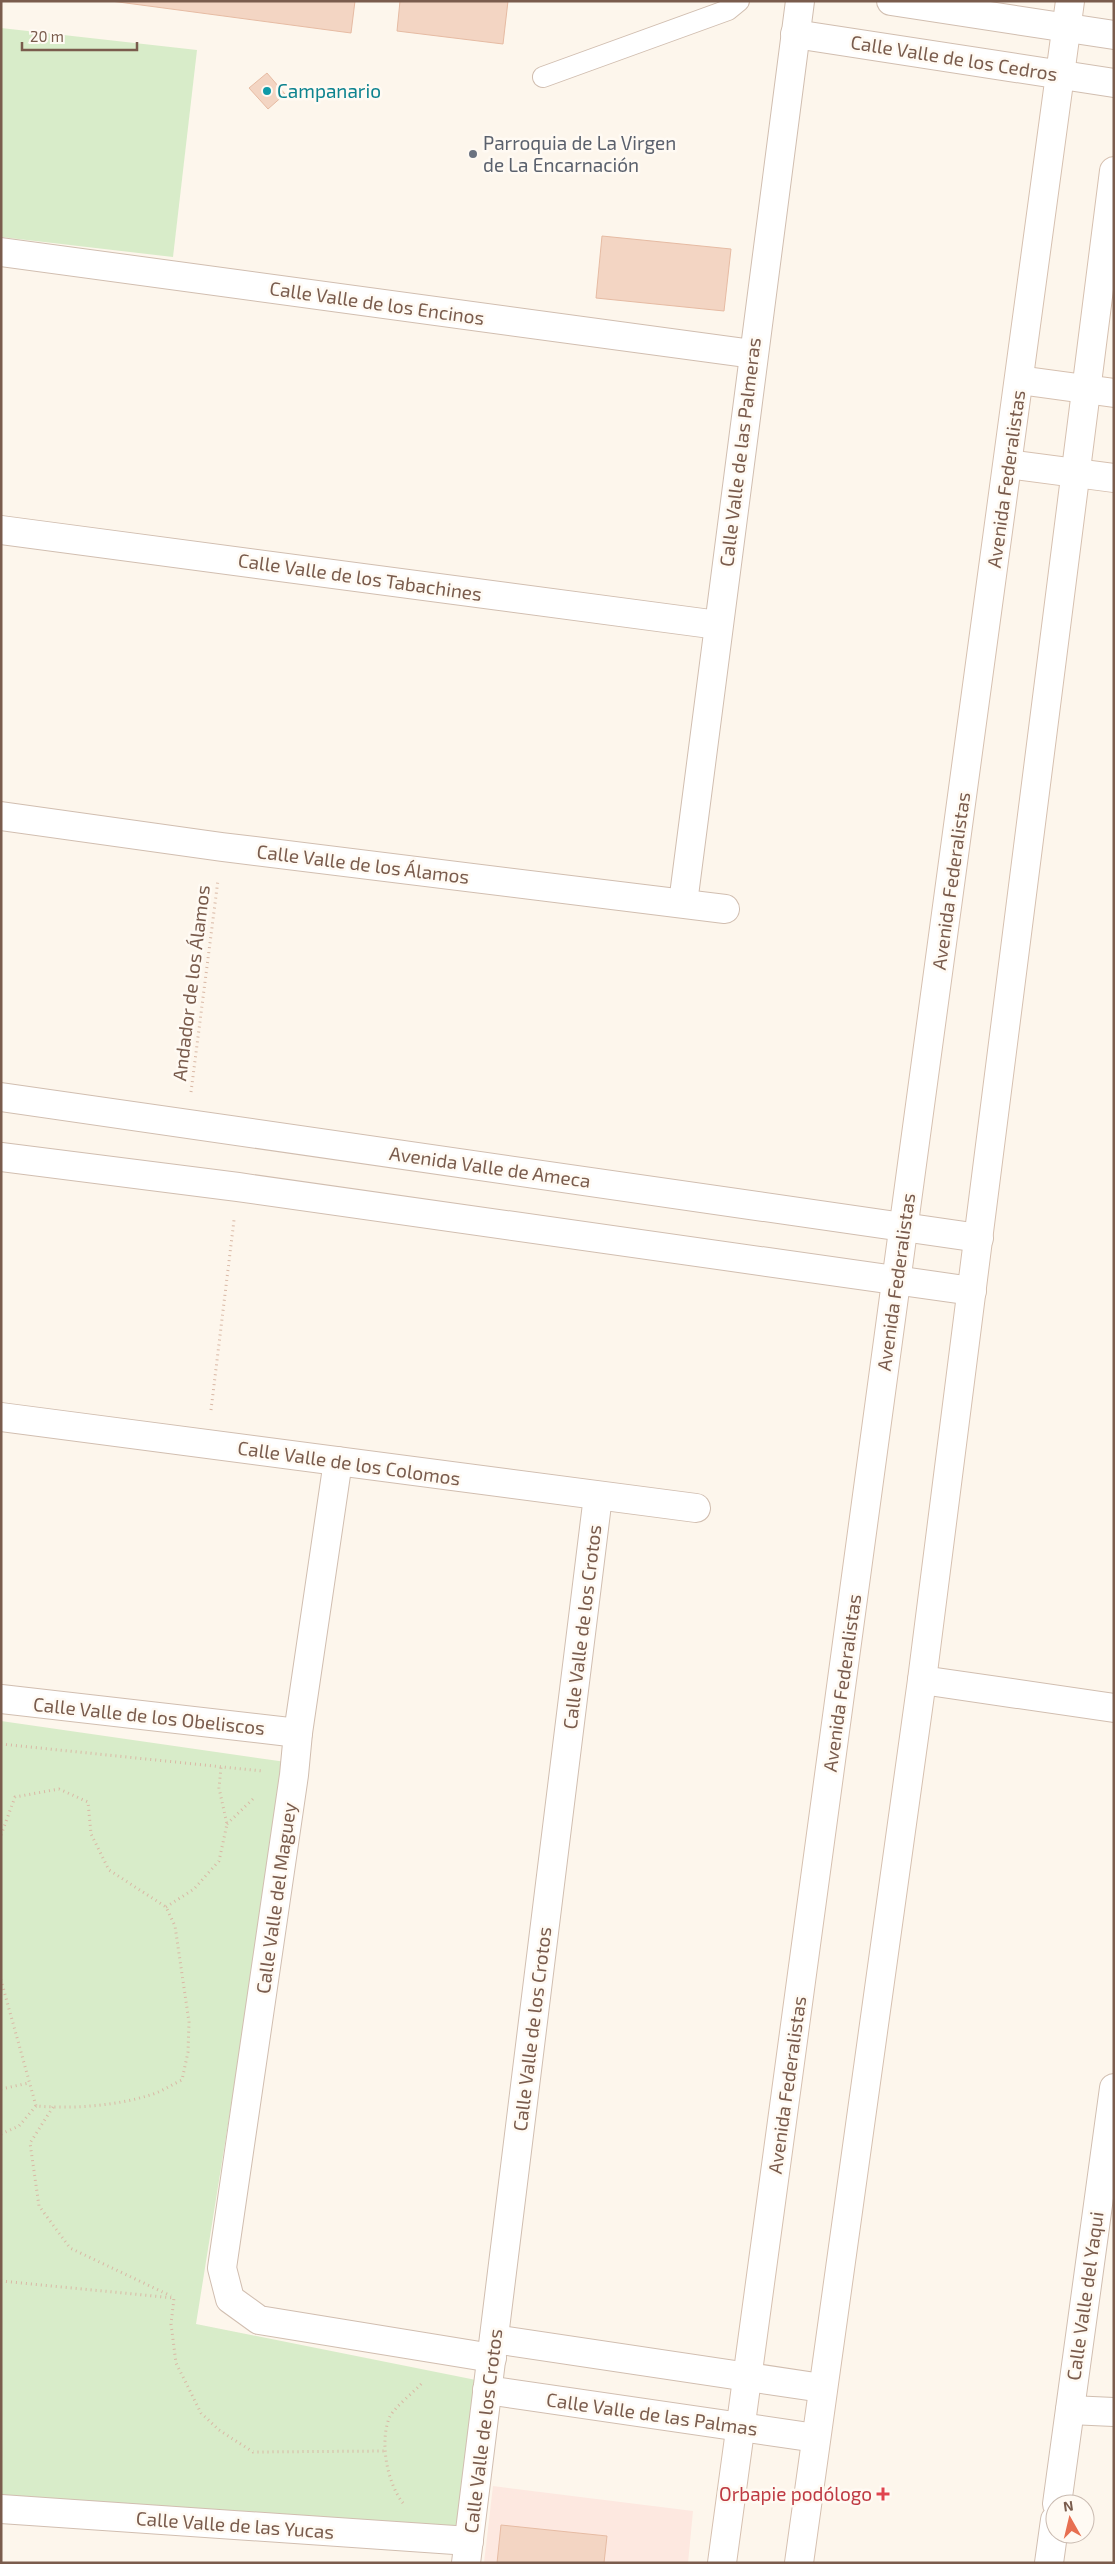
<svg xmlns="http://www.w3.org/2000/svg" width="1115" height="2564" font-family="'Exo 2',sans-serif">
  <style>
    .commercial { fill: #fde8e0 }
    .green { fill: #d8ecc9 }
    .building { fill: #f3d5c3; stroke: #e6bba3 }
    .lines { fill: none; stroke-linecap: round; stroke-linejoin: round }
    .lane-casing { stroke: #d1beb0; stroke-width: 22 }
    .street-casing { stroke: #d1beb0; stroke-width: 30 }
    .secondary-casing { stroke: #d6c0b0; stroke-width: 30 }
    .path { stroke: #d9b8a5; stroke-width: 3; stroke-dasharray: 1 4; stroke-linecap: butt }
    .lane { stroke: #fff; stroke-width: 20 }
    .street { stroke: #fff; stroke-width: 28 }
    .secondary { stroke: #fff; stroke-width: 28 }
    .culture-dot { fill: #0f9aa8; stroke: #fffaf3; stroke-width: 2 }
    .worship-dot { fill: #6b7280; stroke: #fffaf3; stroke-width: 2 }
    .health-dot { fill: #e0444e; stroke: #fffaf3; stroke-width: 2 }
    .labels { text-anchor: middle; stroke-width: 5; stroke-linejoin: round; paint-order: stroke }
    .street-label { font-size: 19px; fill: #7a5c4d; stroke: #fffaf3 }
    .culture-label { font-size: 19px; fill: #0d838f; stroke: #fffaf3; text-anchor: start }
    .worship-label { font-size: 19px; fill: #5b616d; stroke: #fffaf3; text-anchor: start }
    .health-label { font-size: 19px; fill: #be3a42; stroke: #fffaf3; text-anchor: end }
  </style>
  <rect width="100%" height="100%" fill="#fdf6ec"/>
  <polygon class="commercial" points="493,2486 693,2511 688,2563 484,2563"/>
  <g class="green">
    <polygon points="1,28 197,50 173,257 1,237"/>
    <polygon points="1,1721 286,1762 196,2324 481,2381 458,2530 1,2498"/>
  </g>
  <g class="building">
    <polygon points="111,1 355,1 351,33"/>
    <polygon points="400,1 508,1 503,44 397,31"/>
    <polygon points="267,73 285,94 268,109 249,88"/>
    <polygon points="602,236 731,249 724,311 596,298"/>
    <polygon points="501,2525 607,2536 604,2563 497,2563"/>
  </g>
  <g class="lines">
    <defs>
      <polyline id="lane" points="543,77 728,10 739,1"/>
      <g id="street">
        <polyline points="891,1 1114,35"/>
        <polyline points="795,34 1114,83"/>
        <polyline points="1,252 753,354"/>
        <polyline points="1,530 718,625"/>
        <polyline points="1,816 222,847 725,909"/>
        <polyline points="683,903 800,1"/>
        <polyline points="1,1097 979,1238"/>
        <polyline points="1,1157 238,1187 972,1291"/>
        <polyline points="1,1417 696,1508"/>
        <polyline points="338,1461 298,1733 294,1775 222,2268 230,2299 259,2320 492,2358"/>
        <polyline points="922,1680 1114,1708"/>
        <polyline points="1,1699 298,1733"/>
        <polyline points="494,2339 822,2388"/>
        <polyline points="487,2390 816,2438"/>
        <polyline points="1070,2410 1114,2412"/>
        <polyline points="1057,2504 1114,2088"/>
        <polyline points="1,2509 469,2541"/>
        <polyline points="466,2563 598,1496"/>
        <polyline points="1049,2563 1055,2520"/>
      </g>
      <g id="secondary">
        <polyline points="1019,380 1114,393"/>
        <polyline points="1008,464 1114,478"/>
        <polyline points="722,2563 1070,1"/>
        <polyline points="799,2563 922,1680 1114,171"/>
      </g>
    </defs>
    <use href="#lane" class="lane-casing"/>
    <use href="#street" class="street-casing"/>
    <use href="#secondary" class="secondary-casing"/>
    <g class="path">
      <polyline points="191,1092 218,880"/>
      <polyline points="211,1410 234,1220"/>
      <polyline points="1,1744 262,1771"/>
      <polyline points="227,1824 255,1797"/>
      <path d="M1,1835L15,1797L59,1789L88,1802L91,1834L109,1870L166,1907L175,1926L189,2022L188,2052L182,2080C171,2085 161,2092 150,2095C115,2106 73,2109 36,2106L1,1980"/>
      <polyline points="166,1907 194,1889 219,1861 227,1824 219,1788 221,1767"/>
      <polyline points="1,2089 29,2083"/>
      <polyline points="53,2107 30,2143 39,2206 70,2248 171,2296"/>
      <polyline points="1,2134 19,2126 36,2106"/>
      <polyline points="1,2281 174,2298 171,2324 176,2363 201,2413 219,2430 253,2452 385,2451"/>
      <path d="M403,2503C387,2483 379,2441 390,2416C395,2407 415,2391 423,2382"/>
    </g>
    <use href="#lane" class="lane"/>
    <use href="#street" class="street"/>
    <use href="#secondary" class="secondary"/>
  </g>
  <circle class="culture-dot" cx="267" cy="91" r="5"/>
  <circle class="worship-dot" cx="473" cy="154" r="5"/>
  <path class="health-dot" d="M880.5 2486.5h5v5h5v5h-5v5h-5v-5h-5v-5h5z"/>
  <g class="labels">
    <g class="street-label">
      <text transform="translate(954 58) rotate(9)" y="7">Calle Valle de los Cedros</text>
      <text transform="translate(377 303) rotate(8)" y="7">Calle Valle de los Encinos</text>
      <text transform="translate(740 452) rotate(-83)" y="7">Calle Valle de las Palmeras</text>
      <text transform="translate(1006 479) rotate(-82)" y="7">Avenida Federalistas</text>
      <text transform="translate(360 577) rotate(8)" y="7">Calle Valle de los Tabachines</text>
      <text transform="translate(363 864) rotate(7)" y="7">Calle Valle de los Álamos</text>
      <text transform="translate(951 881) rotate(-82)" y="7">Avenida Federalistas</text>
      <text transform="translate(191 983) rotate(-83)" y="7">Andador de los Álamos</text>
      <text transform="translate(490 1167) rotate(8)" y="7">Avenida Valle de Ameca</text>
      <text transform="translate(896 1282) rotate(-82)" y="7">Avenida Federalistas</text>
      <text transform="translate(349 1463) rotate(8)" y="7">Calle Valle de los Colomos</text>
      <text transform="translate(582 1627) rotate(-83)" y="7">Calle Valle de los Crotos</text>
      <text transform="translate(842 1683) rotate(-82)" y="7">Avenida Federalistas</text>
      <text transform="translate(149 1716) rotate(6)" y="7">Calle Valle de los Obeliscos</text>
      <text transform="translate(276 1898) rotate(-82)" y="7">Calle Valle del Maguey</text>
      <text transform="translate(532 2029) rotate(-83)" y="7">Calle Valle de los Crotos</text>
      <text transform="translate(787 2085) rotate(-82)" y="7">Avenida Federalistas</text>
      <text transform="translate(1085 2296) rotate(-82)" y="7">Calle Valle del Yaqui</text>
      <text transform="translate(652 2414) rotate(8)" y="7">Calle Valle de las Palmas</text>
      <text transform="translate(483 2431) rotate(-83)" y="7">Calle Valle de los Crotos</text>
      <text transform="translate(235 2525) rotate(4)" y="7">Calle Valle de las Yucas</text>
    </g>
    <g class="culture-label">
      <text x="277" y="98">Campanario</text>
    </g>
    <g class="worship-label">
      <text x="483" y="150">Parroquia de La Virgen<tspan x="483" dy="22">de La Encarnación</tspan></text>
    </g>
    <g class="health-label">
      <text x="872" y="2501">Orbapie podólogo</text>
    </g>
  </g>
  <rect width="1115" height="2564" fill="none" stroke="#7a5c4d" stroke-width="5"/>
  <g transform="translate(1070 2519) rotate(352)"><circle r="24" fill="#fffaf3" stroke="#cabbb1"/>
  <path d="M0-4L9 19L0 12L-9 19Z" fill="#e76f51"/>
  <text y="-8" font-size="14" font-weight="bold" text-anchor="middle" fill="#7a5c4d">N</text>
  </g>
  <path d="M22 42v8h115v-8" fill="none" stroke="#7a5c4d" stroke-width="2.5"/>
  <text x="30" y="42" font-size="15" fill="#7a5c4d" stroke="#fffaf3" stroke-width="4" paint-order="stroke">20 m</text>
</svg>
